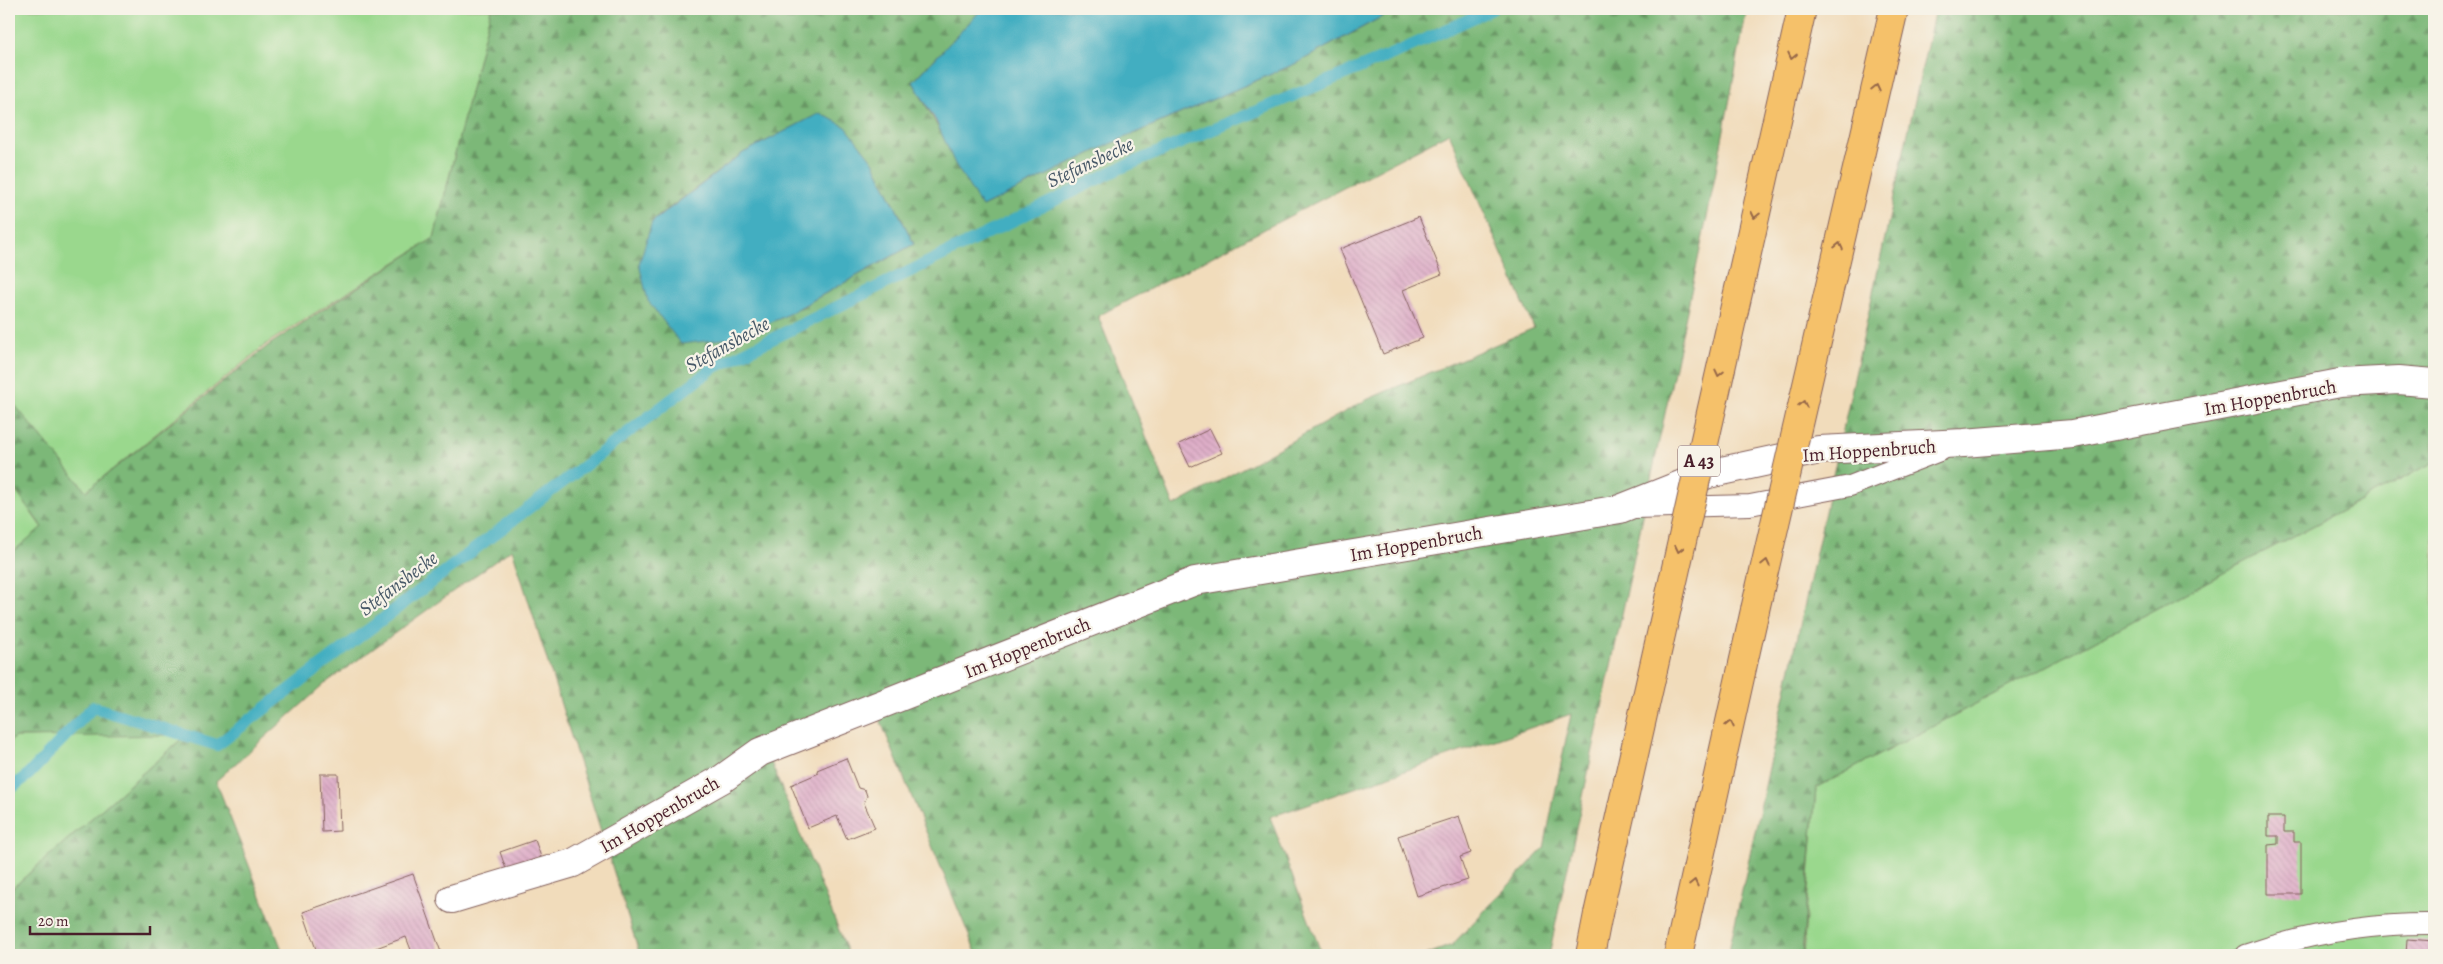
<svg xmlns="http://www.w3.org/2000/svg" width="2443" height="964" font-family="Alegreya,serif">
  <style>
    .green { fill: #9ad88d; stroke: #727c5c }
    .forest { fill: url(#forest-firs); stroke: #626c52; fill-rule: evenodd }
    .water { fill: #42aec1; stroke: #466676 }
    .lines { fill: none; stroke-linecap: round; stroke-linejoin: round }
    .stream { stroke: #42aec1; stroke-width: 12 }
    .building { fill: url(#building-back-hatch) }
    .lane-casing { stroke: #84615d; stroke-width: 22 }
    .street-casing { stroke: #84615d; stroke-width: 30 }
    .highway-casing { stroke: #84615d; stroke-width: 30 }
    .lane { stroke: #fff; stroke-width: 20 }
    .street { stroke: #fff; stroke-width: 28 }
    .highway { stroke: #f5c16b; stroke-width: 28 }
    .highway-bridge-casing { stroke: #84615d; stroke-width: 30; stroke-linecap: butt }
    .highway-bridge { stroke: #f5c16b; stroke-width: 28 }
    .oneway { stroke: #976848 }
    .labels { text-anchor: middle; stroke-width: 4.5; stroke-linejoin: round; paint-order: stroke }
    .shield { fill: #f7f3e8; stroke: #7e5f64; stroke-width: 1 }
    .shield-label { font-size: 18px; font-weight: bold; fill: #4a1f2b }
    .street-label { font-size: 19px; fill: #4a1f2b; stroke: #f7f3e8 }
    .water-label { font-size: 20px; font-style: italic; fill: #475867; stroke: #f7f3e8 }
  </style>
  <defs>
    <pattern id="forest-firs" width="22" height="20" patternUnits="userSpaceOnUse" patternTransform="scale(1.25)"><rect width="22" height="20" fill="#7bb878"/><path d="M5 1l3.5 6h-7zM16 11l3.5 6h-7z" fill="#679563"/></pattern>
    <pattern id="building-back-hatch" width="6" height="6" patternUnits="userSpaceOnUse" patternTransform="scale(1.25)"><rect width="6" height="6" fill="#deaec8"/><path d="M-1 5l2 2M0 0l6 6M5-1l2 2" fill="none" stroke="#c095ac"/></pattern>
  </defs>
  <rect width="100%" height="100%" fill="#f7f3e8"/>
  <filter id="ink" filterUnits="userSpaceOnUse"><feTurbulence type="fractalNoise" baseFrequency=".02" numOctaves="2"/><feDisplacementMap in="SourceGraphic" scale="10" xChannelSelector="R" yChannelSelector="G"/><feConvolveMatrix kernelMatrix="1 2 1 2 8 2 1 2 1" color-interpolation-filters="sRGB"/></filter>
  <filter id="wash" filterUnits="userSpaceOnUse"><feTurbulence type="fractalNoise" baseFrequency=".0096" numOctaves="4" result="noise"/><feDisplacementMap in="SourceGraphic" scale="20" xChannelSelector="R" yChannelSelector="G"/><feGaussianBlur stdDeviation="1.12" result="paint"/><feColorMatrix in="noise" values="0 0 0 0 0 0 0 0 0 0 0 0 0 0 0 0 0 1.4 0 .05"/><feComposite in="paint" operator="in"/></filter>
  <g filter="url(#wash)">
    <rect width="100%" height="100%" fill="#f1dcbb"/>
    <g class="green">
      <polygon points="9,9 491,9 434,238 269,342 86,491 9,398"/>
      <polygon points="2434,462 2434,955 1803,955 1816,788"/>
      <polygon points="9,481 42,528 9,555"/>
      <polygon points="187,734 9,891 9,742 15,737"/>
    </g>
    <g class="forest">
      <path d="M491,9H982L913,82L982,207L1110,144L1299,62L1396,9H1747L1709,208L1549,955H1425L1452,945L1544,848L1571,714L1270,817L1322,955H977L878,715L770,760L849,955H640L512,549L327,682L216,781L284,955H9V891L186,735L15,737L9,742V555L42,527L9,481V398L86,491L270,344L434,238ZM820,114L873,162L914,244L781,318L652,221L743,153ZM1449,133L1534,328L1366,400L1174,506L1098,316Z"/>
      <polygon points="1935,9 2434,9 2434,462 1816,788 1802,955 1728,955"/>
    </g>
    <g class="water">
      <polygon points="982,9 1396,9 1299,62 1110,144 982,207 955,164 936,121 913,82"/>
      <polygon points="820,113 846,127 873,162 914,244 781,318 731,338 681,344 648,301 639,264 652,222 743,153"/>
    </g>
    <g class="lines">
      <polyline class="stream" points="9,790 29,774 93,707 217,745 713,368 1116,170 1402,50 1492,9"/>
    </g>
    <g id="blocks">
      <g class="building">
        <polygon points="1419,217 1442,274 1403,290 1423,338 1383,354 1340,249"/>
        <polygon points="1210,429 1222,453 1190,467 1179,444"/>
        <polygon points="846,758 858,788 865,790 867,796 864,803 875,828 847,839 837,816 808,828 791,785 819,773 817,770"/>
        <polygon points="320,774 338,774 340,831 322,832"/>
        <polygon points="1459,816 1471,853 1460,857 1468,880 1417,896 1398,836"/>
        <polygon points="2268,817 2284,817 2284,832 2294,832 2294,842 2301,842 2301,894 2268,894 2268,845 2278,844 2278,836 2268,836"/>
        <polygon points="535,840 541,857 506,869 500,852"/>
        <polygon points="413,874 442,955 413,955 406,937 357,955 318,955 303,912"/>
        <polygon points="2407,939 2434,941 2434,955 2406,955"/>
      </g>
    </g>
  </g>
  <g filter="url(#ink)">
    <use href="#blocks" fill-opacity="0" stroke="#84615d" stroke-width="1"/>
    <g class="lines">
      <defs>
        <g id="lane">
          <polyline points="1634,508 1750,505 1850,486 1942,450"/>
          <path d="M2245,955C2306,934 2369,923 2434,924"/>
        </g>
        <polyline id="street" points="452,899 573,863 722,779 760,752 1195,581 1620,509 1708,474 1819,450 1964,443 2073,434 2340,383 2399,380 2434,383"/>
        <g id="highway">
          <polyline points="1590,955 1598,914"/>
          <polyline points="1678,955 1755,610"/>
        </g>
      </defs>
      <use href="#lane" class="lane-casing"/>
      <use href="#street" class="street-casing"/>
      <use href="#highway" class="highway-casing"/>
      <use href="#lane" class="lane"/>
      <use href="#street" class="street"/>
      <use href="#highway" class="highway"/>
      <defs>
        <g id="highway-bridge">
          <polyline points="1755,610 1894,9"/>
          <polyline points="1598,914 1802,9"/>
        </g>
      </defs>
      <use href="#highway-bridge" class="highway-bridge-casing"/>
      <use href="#highway-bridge" class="highway-bridge"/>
    </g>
    <defs><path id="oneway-chevron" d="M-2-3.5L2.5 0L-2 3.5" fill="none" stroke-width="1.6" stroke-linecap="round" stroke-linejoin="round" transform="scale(1.25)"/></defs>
    <g class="oneway">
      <use href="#oneway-chevron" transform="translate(1792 56) rotate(103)"/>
      <use href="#oneway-chevron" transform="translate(1876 88) rotate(-77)"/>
      <use href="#oneway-chevron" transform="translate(1755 215) rotate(103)"/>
      <use href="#oneway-chevron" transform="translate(1839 246) rotate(-77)"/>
      <use href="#oneway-chevron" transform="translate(1719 373) rotate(103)"/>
      <use href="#oneway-chevron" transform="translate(1803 404) rotate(-77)"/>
      <use href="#oneway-chevron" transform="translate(1679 549) rotate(103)"/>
      <use href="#oneway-chevron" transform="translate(1766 563) rotate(-77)"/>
      <use href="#oneway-chevron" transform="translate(1730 724) rotate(-77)"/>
      <use href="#oneway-chevron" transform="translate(1694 883) rotate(-77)"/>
    </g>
  </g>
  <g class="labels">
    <rect class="shield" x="1678" y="445.5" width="42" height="31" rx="4"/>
    <g class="shield-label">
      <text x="1699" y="467">A 43</text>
    </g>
    <g class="street-label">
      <text transform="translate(2270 397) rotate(-10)" y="7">Im Hoppenbruch</text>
      <text transform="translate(1869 450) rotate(-4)" y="7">Im Hoppenbruch</text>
      <text transform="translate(1416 543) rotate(-10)" y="7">Im Hoppenbruch</text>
      <text transform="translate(1027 647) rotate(-22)" y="7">Im Hoppenbruch</text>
      <text transform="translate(659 814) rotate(-30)" y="7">Im Hoppenbruch</text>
    </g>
    <g class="water-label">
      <text transform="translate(1090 162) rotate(-25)" y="7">Stefansbecke</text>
      <text transform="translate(727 344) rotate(-29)" y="7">Stefansbecke</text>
      <text transform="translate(398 583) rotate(-37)" y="7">Stefansbecke</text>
    </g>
  </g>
  <rect width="2443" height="964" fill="none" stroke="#f7f3e8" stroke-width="30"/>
  <path d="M30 926v8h120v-8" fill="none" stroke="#4a1f2b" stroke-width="2.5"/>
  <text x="38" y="926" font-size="15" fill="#4a1f2b" stroke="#f7f3e8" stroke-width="4" paint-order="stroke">20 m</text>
</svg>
